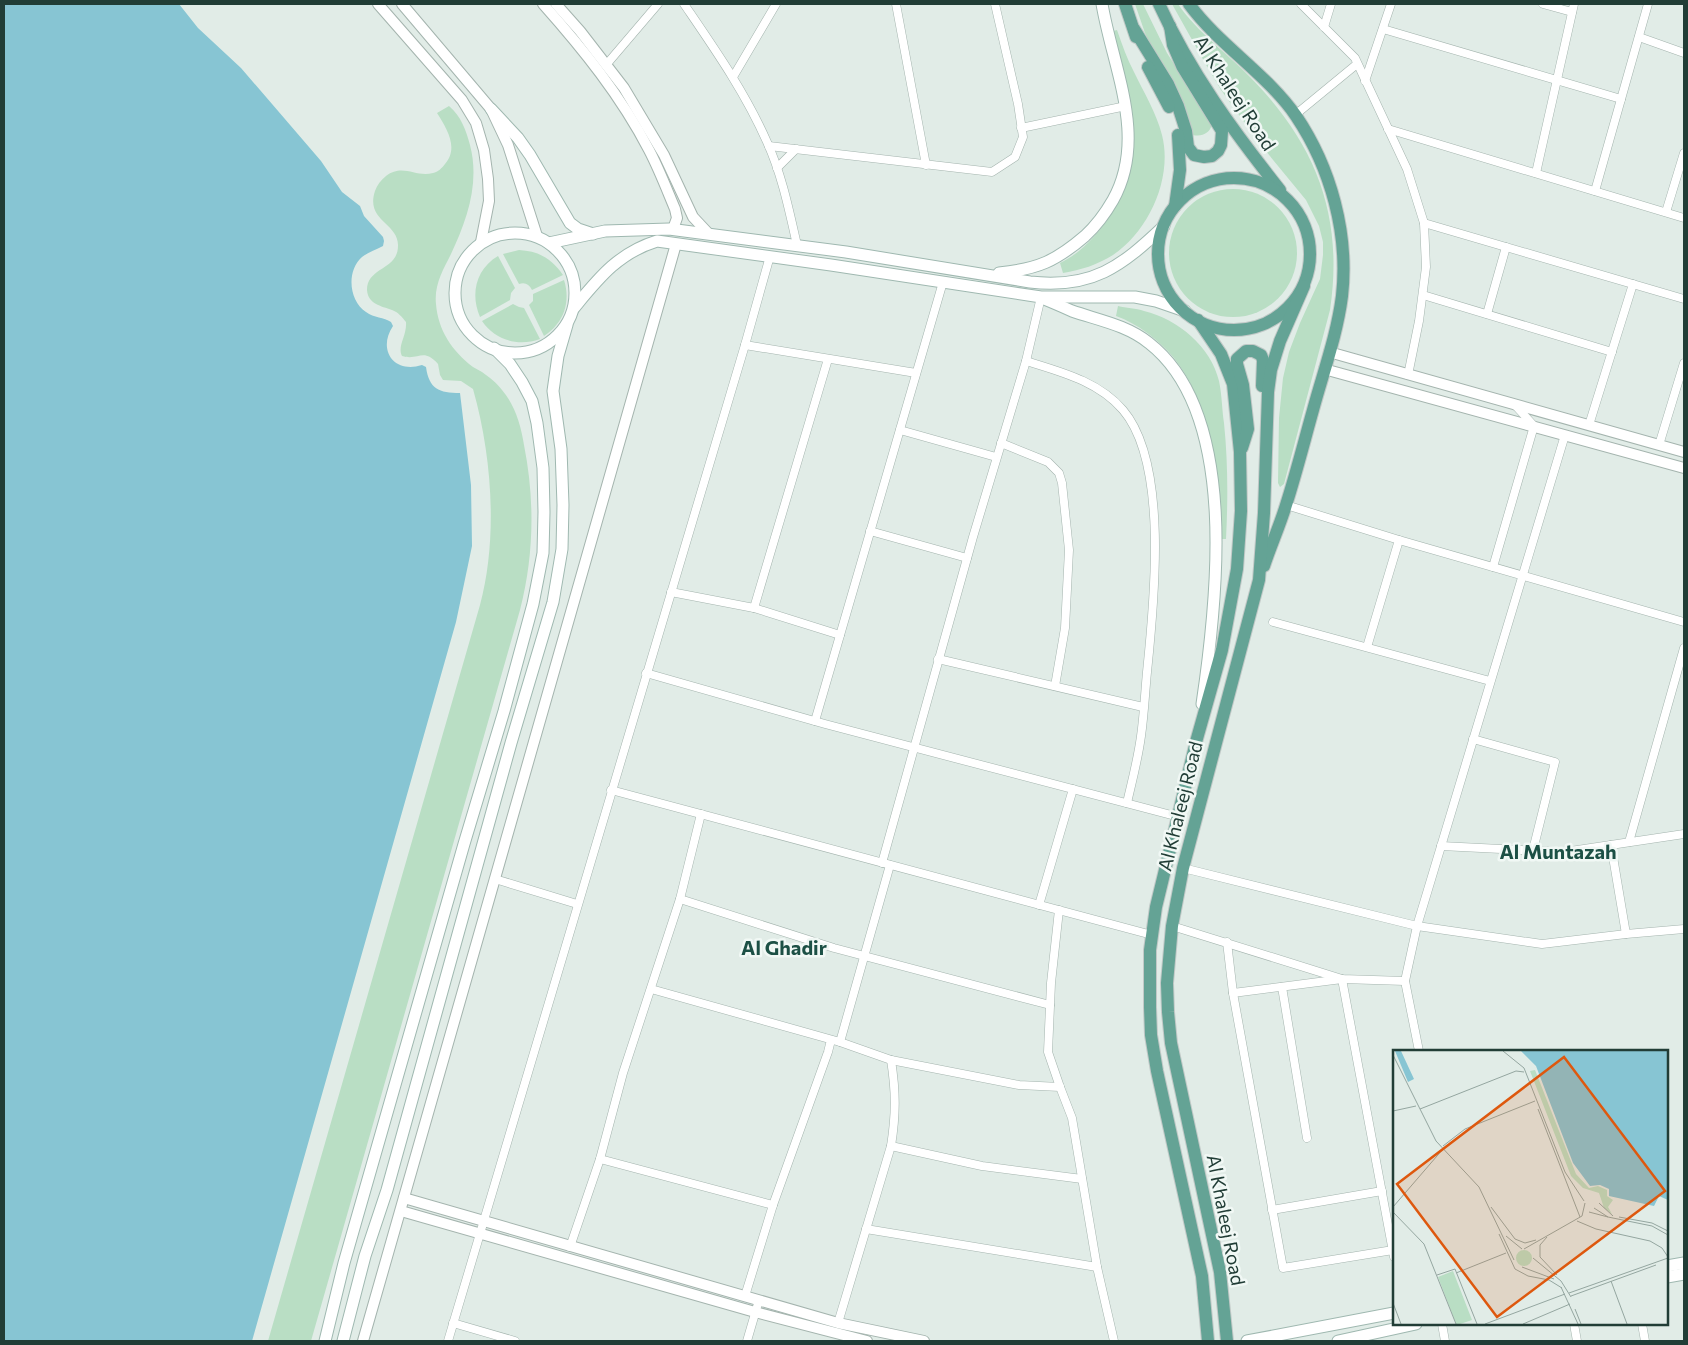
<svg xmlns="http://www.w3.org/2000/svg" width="1688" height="1345" font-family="Commissioner,sans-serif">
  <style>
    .green { fill: #b9dec4 }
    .water { fill: #87c5d3 }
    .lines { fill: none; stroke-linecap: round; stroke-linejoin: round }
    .minor-casing { stroke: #a4b4ae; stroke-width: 9 }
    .tertiary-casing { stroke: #a4b4ae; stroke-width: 12 }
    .secondary-casing { stroke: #9fb8b0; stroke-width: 13 }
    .primary-casing { stroke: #c1c9c7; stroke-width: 14 }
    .minor { stroke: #fff; stroke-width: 8 }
    .tertiary { stroke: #fff; stroke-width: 10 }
    .secondary { stroke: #fff; stroke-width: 11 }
    .primary { stroke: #64a395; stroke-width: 12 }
    .labels { text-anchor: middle; stroke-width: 5; stroke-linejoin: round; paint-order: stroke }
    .street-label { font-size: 19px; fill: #213d36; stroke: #f1f8f5 }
    .neighbourhood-label { font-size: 20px; font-weight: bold; fill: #1c5045; stroke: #f1f8f5 }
    .inset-road { fill: none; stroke: #94a6a0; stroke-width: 1 }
    .view { fill: #de580e; fill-opacity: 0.15; stroke: #de580e; stroke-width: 2.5 }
    .inset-edge { fill: none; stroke: #213d36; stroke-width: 2.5 }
  </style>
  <rect width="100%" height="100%" fill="#e1ece7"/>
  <g class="green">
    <path d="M1135,4H1143L1167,53L1212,124C1210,134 1200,138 1190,134L1145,33Z"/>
    <path d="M1172,4H1178C1197,32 1227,53 1250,77C1316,144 1344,216 1330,310L1284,484L1280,487L1278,483L1279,418L1283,378L1289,352L1300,323L1320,279L1323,255V242L1319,226L1306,200L1260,144L1221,90L1205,63Z"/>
    <path d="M1117,30C1122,44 1127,59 1134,72C1144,93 1156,112 1162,135C1173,178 1149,231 1113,255C1097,265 1081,270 1063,273L1060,263C1081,253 1097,235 1110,216C1151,153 1129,97 1113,31Z"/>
    <path d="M449,106C461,116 466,130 470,145C480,183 467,220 451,254C443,270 434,285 436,304C438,330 452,351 473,367C476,369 479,370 482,372C489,377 497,383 502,390C515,405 521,426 524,445C535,500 534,556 520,610L311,1341H268L480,605C498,538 492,456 473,389L461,381L443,380L440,375L438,364C423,347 419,361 402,356C397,346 407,336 406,322C402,317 398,312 392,310C381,306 368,304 367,290C367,267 398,270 398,246C399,223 365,221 375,191C377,185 381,180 386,176C403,163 416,178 433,173C438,172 442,168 445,164C459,148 447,129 437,113Z"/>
    <circle cx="1233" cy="253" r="64"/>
    <path d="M519,250C539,251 552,259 563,275L532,290C529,284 525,282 519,284L503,254Z"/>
    <path d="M498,256L515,288L511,293L510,300L480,317C470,294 476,269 498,256Z"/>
    <path d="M564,280C571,302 564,323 544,336L529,305L533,301V294Z"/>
    <path d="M513,304L519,307L524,308L540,339C518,347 495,340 482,321Z"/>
    <path d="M1118,306C1126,308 1136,308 1144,311C1178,319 1211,347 1219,381C1222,395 1222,410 1224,423C1228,462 1228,500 1226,539H1221C1215,476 1215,410 1174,358C1159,340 1138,324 1116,316Z"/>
  </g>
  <path class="water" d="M4,4H179L198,28L241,68L321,161L342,192L360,206L364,216L383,237L384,241L383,246C376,250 368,252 362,257C346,271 349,301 366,312C374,318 384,317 391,322L393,326C377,350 394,374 422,365L426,367C429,389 439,393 460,393L471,485L472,546L456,622L252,1341H4Z"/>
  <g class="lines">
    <defs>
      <g id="minor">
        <path d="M684,4C714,48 745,92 767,142C782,175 789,210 797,245"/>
        <polyline points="896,4 926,165"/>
        <polyline points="1301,4 1355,58 1407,169 1424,223 1426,267 1419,321 1408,375"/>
        <polyline points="1543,4 1572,12"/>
        <polyline points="1324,27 1331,4"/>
        <polyline points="1383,29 1621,99"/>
        <polyline points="1639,37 1684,53"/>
        <polyline points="606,65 658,4"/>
        <polyline points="733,77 776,4"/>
        <polyline points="1365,81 1391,4"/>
        <polyline points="1295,115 1357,64"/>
        <polyline points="1021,128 1126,106"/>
        <polyline points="1388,129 1684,218"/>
        <polyline points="769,146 992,172 1015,157 1023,137 1018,104 995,4"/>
        <polyline points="777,168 796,149"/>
        <polyline points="1536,173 1574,4"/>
        <polyline points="1595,191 1648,4"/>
        <polyline points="1666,212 1684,153"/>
        <polyline points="1424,223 1684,299"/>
        <polyline points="1423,295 1612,352"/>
        <polyline points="1487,314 1506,247"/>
        <polyline points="745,345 916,373"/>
        <polyline points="828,359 754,608 840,635"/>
        <path d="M1026,361C1061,372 1098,381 1123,410C1169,464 1154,604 1147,672C1145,693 1144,715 1141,736C1138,759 1132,781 1127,803"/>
        <polyline points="1589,425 1633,284"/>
        <polyline points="900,430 996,457"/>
        <polyline points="1001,443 1048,462 1059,473 1062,483 1069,550 1065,628 1055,686"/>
        <polyline points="1659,445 1684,363"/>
        <polyline points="1286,505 1399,540 1684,622"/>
        <polyline points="870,531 967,558"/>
        <polyline points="1493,567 1534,426 1515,405"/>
        <polyline points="671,592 754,608"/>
        <polyline points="1273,622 1490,681"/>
        <polyline points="1367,647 1399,540"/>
        <polyline points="938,659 1143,707"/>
        <polyline points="646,673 825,724 1179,817"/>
        <polyline points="815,721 943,282"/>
        <polyline points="1473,739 1555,762 1533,850"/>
        <polyline points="611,790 1152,935"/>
        <polyline points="1629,842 1684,648"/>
        <polyline points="1611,845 1626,934"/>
        <polyline points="1441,846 1564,852 1684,834"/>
        <polyline points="882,863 973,537 1026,361 1041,297"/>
        <polyline points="1183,868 1417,926 1542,944 1626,934 1684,929"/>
        <polyline points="495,879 577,904"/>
        <polyline points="680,899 834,948 1050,1005"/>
        <polyline points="1039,905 1073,789"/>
        <polyline points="1059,910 1051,983 1048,1052 1060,1087 1072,1118 1097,1267 1114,1341"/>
        <polyline points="1172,926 1342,979 1405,981"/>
        <polyline points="1227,942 1233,993 1283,1268 1393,1250"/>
        <polyline points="1282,987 1307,1138"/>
        <polyline points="651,989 840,1042 891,1060 1019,1085 1060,1087"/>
        <polyline points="1233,993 1342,979 1394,1257"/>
        <polyline points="840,1042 890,865"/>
        <polyline points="1419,1051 1405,981 1417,926 1565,435"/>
        <polyline points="891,1146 982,1166 1082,1179"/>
        <polyline points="600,1159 773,1205"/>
        <polyline points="1272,1210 1382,1191"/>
        <polyline points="866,1229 1097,1267"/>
        <polyline points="570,1247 600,1159 623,1073 680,899 701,814"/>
        <polyline points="745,1296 773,1205 828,1052 831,1040"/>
        <polyline points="453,1323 515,1341"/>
        <path d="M838,1323L891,1146C896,1114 896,1092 891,1060"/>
        <polyline points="1442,1324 1445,1341"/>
        <polyline points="1574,1324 1577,1341"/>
        <polyline points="1642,1324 1645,1341"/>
        <polyline points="448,1341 745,345 770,256"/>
        <polyline points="747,1341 759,1300"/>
      </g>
      <g id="tertiary">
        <polyline points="378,4 462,100 476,123 484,150 488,179 489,201 481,242"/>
        <polyline points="402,4 491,109 508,145 537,236"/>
        <path d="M543,4C583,49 621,96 649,150C659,169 667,190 675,209L677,218L673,229"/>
        <polyline points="556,4 580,31 624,88 664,155 693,217 708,233"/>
        <polyline points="1329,352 1684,452"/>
        <polyline points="1324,369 1684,468"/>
        <polyline points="404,1198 838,1323 924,1341"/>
        <polyline points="401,1211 755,1312 867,1341"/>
        <polyline points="363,1341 676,244"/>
      </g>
      <g id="secondary">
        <polyline points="491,109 518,138 530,155 570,223 578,229 593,234"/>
        <circle cx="515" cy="293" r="60"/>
        <path d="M549,243L605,231L669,229L846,252L1030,282C1092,289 1121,267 1164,226"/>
        <path d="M999,273C1038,269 1056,261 1085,236C1097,225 1105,214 1113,200C1148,137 1113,69 1102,4"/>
        <path d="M1044,299C1054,303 1063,307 1072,311C1098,320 1127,325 1149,343C1240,414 1217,603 1202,704"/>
        <path d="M574,308C598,279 618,253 657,241L831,265L1041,297H1135L1156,301L1185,311"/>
        <polyline points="1667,1266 1684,1263"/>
        <polyline points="1667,1277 1684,1274"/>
        <polyline points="325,1341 344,1263 464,844 504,711 533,604 543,553 544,512 543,468 537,423 532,401 522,382 510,364 494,348"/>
        <polyline points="343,1341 365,1256 387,1190 511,743 553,602 562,549 563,505 561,449 553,391 558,356 567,325"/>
        <polyline points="1247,1341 1394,1313"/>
        <polyline points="1338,1341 1416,1324"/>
      </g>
      <g id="primary">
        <polyline points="1125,4 1136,37"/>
        <path d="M1159,4C1190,72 1234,132 1280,190"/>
        <path d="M1189,4C1219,45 1268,75 1296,116C1331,168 1349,234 1342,296C1337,335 1323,373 1313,410C1304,442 1296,474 1286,505C1280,525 1271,545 1264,566"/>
        <polyline points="1134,29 1168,84 1178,106 1186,131 1188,147 1194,155 1204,157 1212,156 1218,151 1221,145 1222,131 1182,66 1173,45 1170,26"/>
        <polyline points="1148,67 1169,107"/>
        <circle cx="1234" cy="254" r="76"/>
        <polyline points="1175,206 1180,170 1178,135"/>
        <polyline points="1198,320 1221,354 1233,384 1240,452 1241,511 1237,569 1222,650 1196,742 1156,907 1150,950 1150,1007 1151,1035 1157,1071 1202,1276 1208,1341"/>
        <polyline points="1242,448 1248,429 1243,385 1237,364 1237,359 1246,351 1253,351 1261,355 1263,360 1262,386"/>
        <polyline points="1227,1341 1220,1272 1171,1043 1168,1012 1167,983 1172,926 1183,868 1259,580 1264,513 1268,392 1271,370 1280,341 1304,286"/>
      </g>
    </defs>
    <use href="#minor" class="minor-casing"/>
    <use href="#tertiary" class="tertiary-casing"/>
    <use href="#secondary" class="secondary-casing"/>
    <use href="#primary" class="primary-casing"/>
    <use href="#minor" class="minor"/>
    <use href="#tertiary" class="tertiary"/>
    <use href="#secondary" class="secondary"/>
    <use href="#primary" class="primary"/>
  </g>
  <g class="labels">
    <g class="street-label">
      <text transform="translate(1235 93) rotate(57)" y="7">Al Khaleej Road</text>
      <text transform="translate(1180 806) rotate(-76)" y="7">Al Khaleej Road</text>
      <text transform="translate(1226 1220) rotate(79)" y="7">Al Khaleej Road</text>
    </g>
    <g class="neighbourhood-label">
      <text x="1558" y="859">Al Muntazah</text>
      <text x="784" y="955">Al Ghadir</text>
    </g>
  </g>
  <g transform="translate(1393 1050)">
    <rect width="275" height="275" fill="#e1ece7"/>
    <path d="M142,20L183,124L196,138L205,136L214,140V146L220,150L215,157L219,164L211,158L206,143L190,138L178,126L137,21ZM123 208a8 8 0 1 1 16 0a8 8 0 1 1-16 0ZM60,221L79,270L67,274H63L45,227Z" fill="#b9dec4"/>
    <path d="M2,1H8L21,29L15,32ZM128,1H275V150L266,146L261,156L216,146V139L207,135L197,136L180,113L143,16Z" fill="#87c5d3"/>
    <path class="inset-road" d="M110,1L131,18L172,122L191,151M0,5L43,91L86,137L121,210M27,59L123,21L131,22M145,59L187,167M0,61L23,56M50,96L72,79L142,51M206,153L220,166M0,157L50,99M98,157L122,189L132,193L143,190M201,158L215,167L259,176L275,185M0,162L31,194L63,274M196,162L215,167M226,167L259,173L275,181M184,171L203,179L257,191L269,198L275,207M106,184L122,219L135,226L156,230L169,238M113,186L129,199M154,187L147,195V207L164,225M131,199L189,166L192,153M140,208L168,231L178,247M129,217L161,229M63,223L113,203M44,225L62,219L84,274M218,231L234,274M168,237L185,274M176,243L275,208M178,246L263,215M0,253L8,274M182,259L188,274M92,274L172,244M130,274L177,254"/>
    <path class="view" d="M171,7L272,141L104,267L4,134Z"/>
    <rect width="275" height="275" class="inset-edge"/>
  </g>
  <rect width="1688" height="1345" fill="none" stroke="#213d36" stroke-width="10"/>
</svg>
